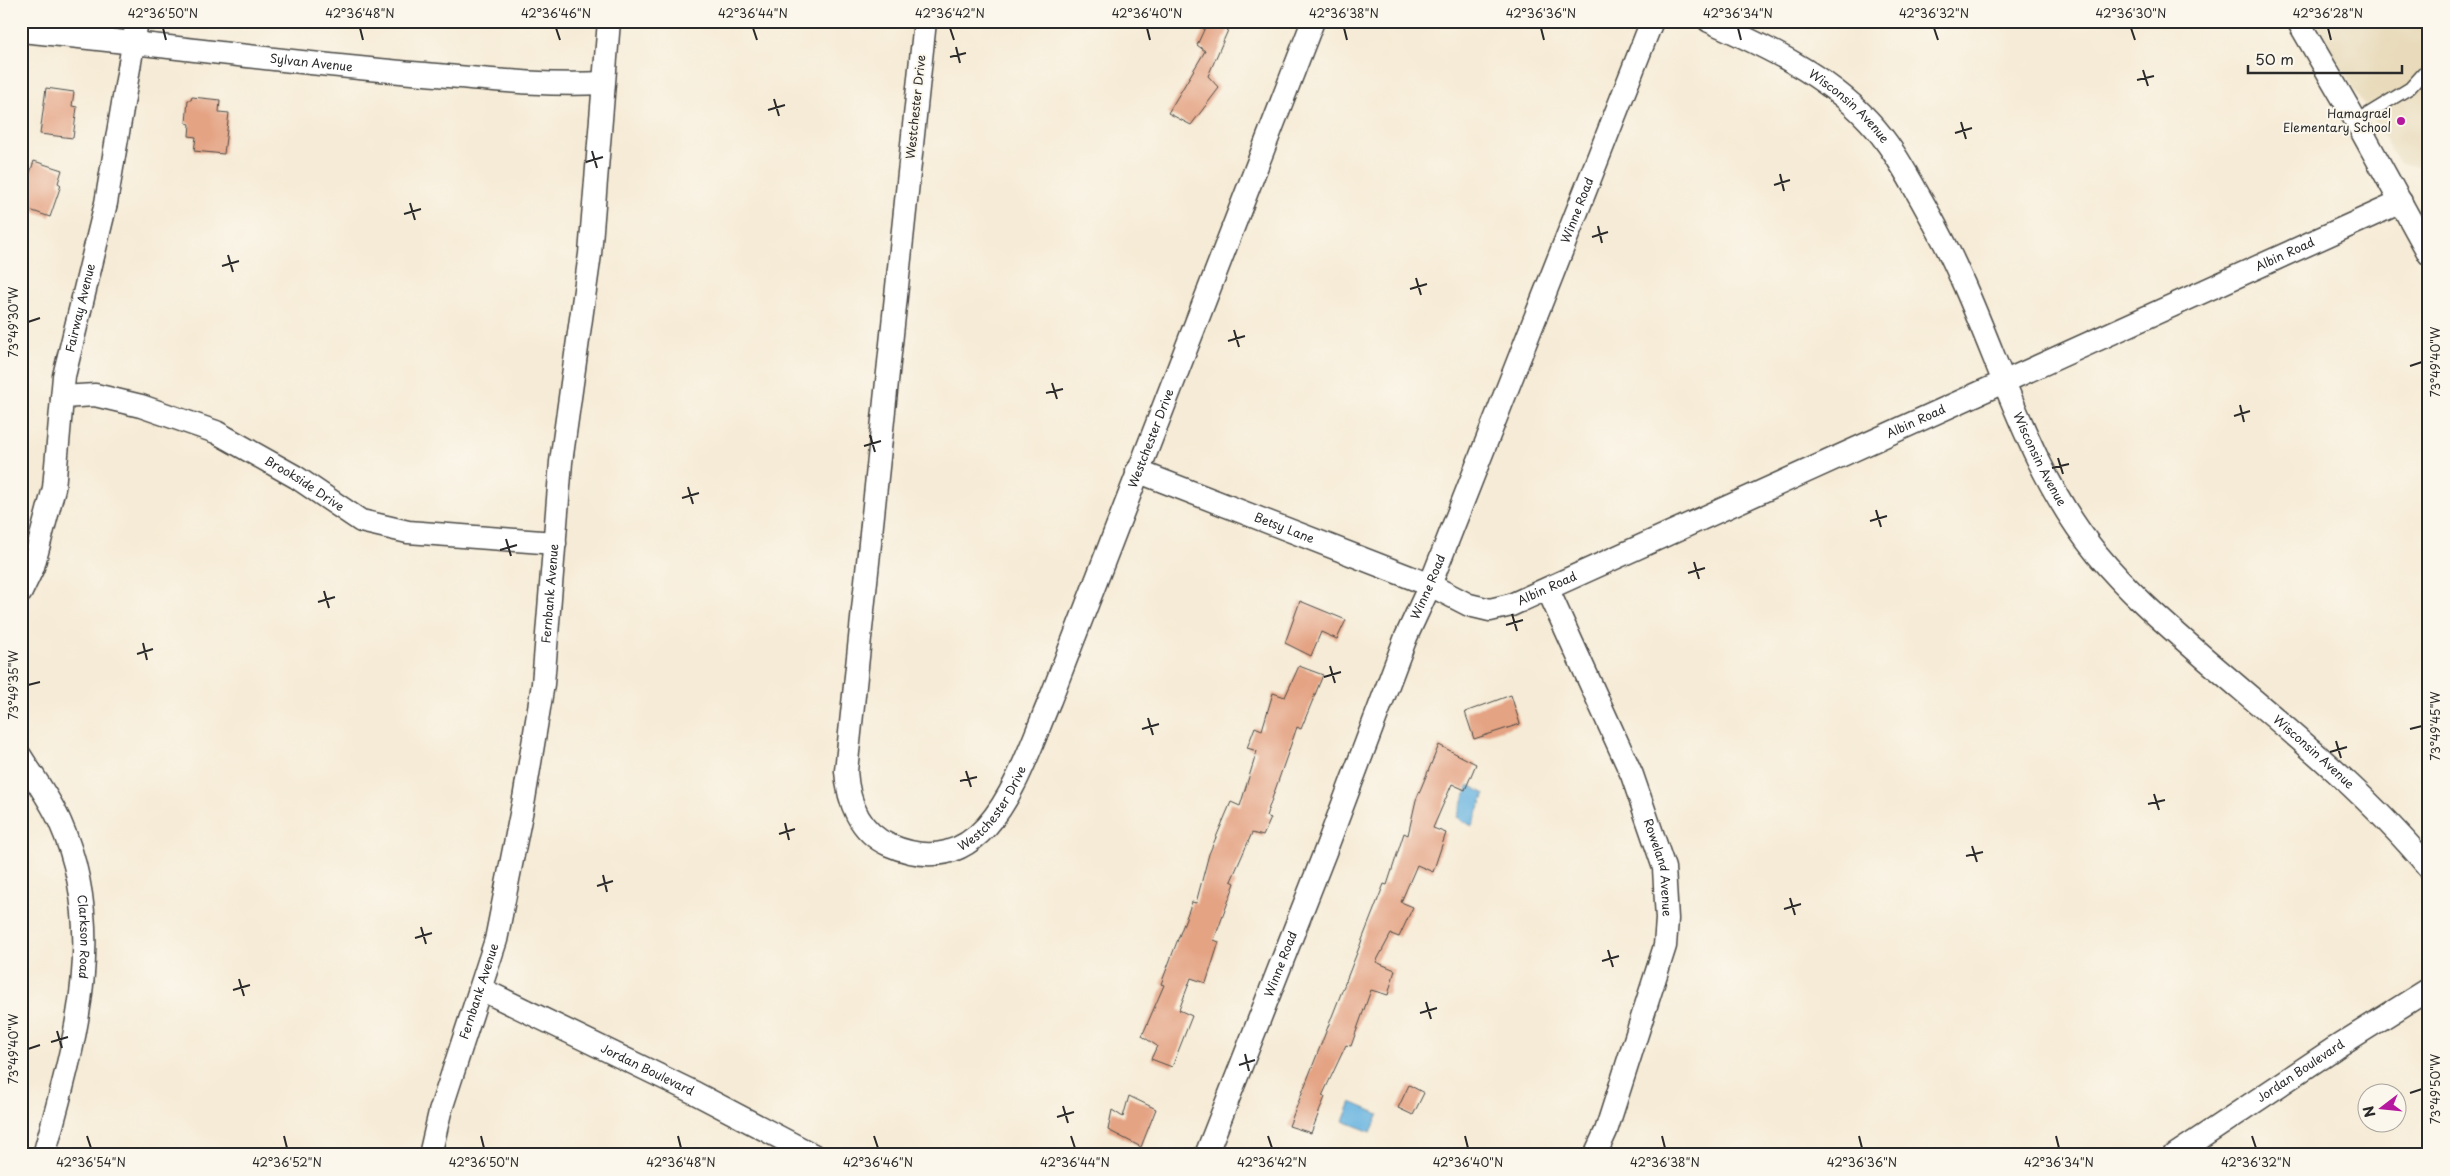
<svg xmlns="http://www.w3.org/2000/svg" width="2450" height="1176" font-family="'Playpen Sans',sans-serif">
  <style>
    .built { fill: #e8daba }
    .water { fill: #67b4e0; stroke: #497086 }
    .building { fill: #e4a383 }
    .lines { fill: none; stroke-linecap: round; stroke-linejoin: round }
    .lane-casing { stroke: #494845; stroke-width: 14 }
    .street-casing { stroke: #494845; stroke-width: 25 }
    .lane { stroke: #fff; stroke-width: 11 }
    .street { stroke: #fff; stroke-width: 22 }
    .ticks { fill: none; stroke: #2b2b2b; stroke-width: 2 }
    .poi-dot { fill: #b5179e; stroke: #fbf7ec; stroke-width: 2 }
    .labels { text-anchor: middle; stroke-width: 4; stroke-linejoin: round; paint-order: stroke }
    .street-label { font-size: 12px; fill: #2b2b2b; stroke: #fbf7ec }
    .poi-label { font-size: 12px; fill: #2b2b2b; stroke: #fbf7ec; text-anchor: end }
    .neatline { fill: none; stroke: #2b2b2b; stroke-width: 2 }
    .ticks-label { font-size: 12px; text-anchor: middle; fill: #2b2b2b }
  </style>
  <rect width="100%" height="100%" fill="#fbf7ec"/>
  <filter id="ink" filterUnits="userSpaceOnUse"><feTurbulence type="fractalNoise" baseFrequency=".02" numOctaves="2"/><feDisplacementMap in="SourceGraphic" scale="10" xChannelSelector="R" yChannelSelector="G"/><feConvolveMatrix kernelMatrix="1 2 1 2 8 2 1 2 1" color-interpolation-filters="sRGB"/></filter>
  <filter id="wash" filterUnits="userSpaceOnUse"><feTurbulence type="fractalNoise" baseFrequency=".0096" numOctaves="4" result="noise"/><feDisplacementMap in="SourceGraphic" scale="20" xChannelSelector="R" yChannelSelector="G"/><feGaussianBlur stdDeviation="1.12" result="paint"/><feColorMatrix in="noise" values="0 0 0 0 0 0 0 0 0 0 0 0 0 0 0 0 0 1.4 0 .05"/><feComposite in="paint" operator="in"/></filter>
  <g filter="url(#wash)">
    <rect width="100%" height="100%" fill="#f6ebd6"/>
    <polygon class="built" points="2313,21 2429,21 2429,168 2399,163"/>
    <g class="water">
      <polygon points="1469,785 1485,794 1472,826 1457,817"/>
      <polygon points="1351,1102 1379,1114 1371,1132 1343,1121"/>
    </g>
    <g id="blocks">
      <g class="building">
        <polygon points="1208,21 1232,21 1208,76 1219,88 1191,125 1168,113 1205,51 1197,45"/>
        <polygon points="46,88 74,92 72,106 77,107 73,138 40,134"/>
        <polygon points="192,97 220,100 219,112 229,113 224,154 194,151 196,137 189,136 190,124 186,123 188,100 191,100"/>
        <polygon points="34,161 62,170 58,183 61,185 50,217 21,207 21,199"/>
        <polygon points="1300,601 1346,620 1337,639 1321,632 1311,656 1285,643"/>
        <polygon points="1299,666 1323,675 1301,729 1297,727 1266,816 1271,818 1263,836 1252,833 1231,881 1235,883 1214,940 1219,942 1206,983 1191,978 1179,1010 1192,1016 1172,1067 1151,1059 1157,1046 1142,1036 1164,985 1161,984 1192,902 1196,903 1209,854 1231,802 1240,806 1257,751 1247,748 1255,727 1262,730 1273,693 1285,697"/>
        <polygon points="1511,695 1520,724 1474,739 1465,712"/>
        <polygon points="1439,745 1476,764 1465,790 1452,784 1433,828 1446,833 1433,872 1417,865 1401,902 1413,907 1399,937 1391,934 1376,962 1395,970 1388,995 1371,990 1351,1046 1346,1045 1322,1096 1325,1097 1311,1133 1289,1126 1384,884 1387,885 1404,833 1408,835 1416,800"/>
        <polygon points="1409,1085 1424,1093 1413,1115 1398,1108"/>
        <polygon points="1129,1096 1156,1109 1141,1147 1108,1130 1112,1110 1123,1117"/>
      </g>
    </g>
  </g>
  <g filter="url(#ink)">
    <use href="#blocks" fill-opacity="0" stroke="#494845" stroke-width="1"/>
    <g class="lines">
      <defs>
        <polyline id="lane" points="2356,121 2410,88 2428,68 2429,64"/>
        <g id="street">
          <path id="s1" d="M925,21L846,771C848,801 859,832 889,845C989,888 1020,770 1050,700L1313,21"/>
          <path id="s2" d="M1709,21C1766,47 1825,74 1868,120C1891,144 1906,173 1922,201C1936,226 1950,252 1961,278C2003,371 2031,473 2097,554C2131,595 2168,626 2208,661C2285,727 2364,790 2429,868"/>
          <polyline points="2298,21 2356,121 2429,254"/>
          <path id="s3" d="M21,31C156,44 290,63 425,74C484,79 543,86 603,83"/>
          <path id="s4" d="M62,397L95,395L141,406L216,432L296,477L361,521L408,532L555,543"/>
          <path id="s5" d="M1137,471L1430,585L1469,605L1490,610L1511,605L2401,202"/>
          <path id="s6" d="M1548,590L1632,775L1664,868L1667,919L1665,946L1606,1131L1595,1155"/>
          <path id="s7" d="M21,592L33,567L54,488L64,376L106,203L137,21"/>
          <path id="s8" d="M21,757C34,778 50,799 60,822C109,932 74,1045 44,1155"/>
          <path id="s9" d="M481,989L695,1093L813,1155"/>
          <path id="s10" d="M430,1155L440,1112L496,940L524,799L543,684L561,462L590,254L609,21"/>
          <path id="s11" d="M1206,1155L1325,852L1406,637L1430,585L1652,21"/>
          <path id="s12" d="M2175,1155L2335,1048L2429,989"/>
        </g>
      </defs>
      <use href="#lane" class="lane-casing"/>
      <use href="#street" class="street-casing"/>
      <use href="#lane" class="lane"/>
      <use href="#street" class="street"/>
    </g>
  </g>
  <path class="ticks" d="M163,28L166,40M360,28L363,40M556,28L560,40M753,28L757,40M950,28L954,40M1147,28L1150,40M1344,28L1347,40M1541,28L1544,40M1738,28L1741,40M1934,28L1938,40M2131,28L2135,40M2328,28L2331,40M956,47L960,63M950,57L966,53M2143,70L2148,86M2137,80L2154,76M774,99L779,116M768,110L785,105M1961,122L1966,139M1955,133L1972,128M592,151L597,168M586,162L603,157M1780,174L1784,191M1774,185L1790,180M410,203L415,220M404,214L421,209M1598,226L1602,243M1592,237L1608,232M228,255L233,272M222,266L239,261M1416,278L1421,295M1410,289L1427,284M28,322L40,318M1234,330L1239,347M1228,341L1245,336M2410,366L2422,362M1052,383L1057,399M1046,393L1063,389M2240,405L2244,422M2234,416L2250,411M870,435L875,452M864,446L881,441M2058,458L2063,474M2052,468L2069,464M688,487L693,504M682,498L699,493M1876,510L1881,527M1870,521L1887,516M506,539L511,556M500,550L517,545M1694,562L1699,579M1688,573L1705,568M324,591L329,608M318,602L335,597M1512,614L1517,631M1506,625L1523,620M143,643L147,660M137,654L153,649M1330,666L1335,683M1324,677L1341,672M28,685L40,682M1148,718L1153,735M1142,729L1159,724M2410,729L2422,726M2336,741L2341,758M2330,752L2347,747M966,771L971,787M960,781L977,777M2154,794L2159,810M2148,804L2165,800M785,823L789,840M779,834L795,829M1972,846L1977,862M1966,856L1983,852M603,875L607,892M597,886L613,881M1790,898L1795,915M1784,909L1801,904M421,927L426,944M415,938L432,933M1608,950L1613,967M1602,961L1619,956M239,979L244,996M233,990L250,985M1426,1002L1431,1019M1420,1013L1437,1008M57,1031L62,1048M51,1042L68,1037M28,1049L40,1045M1245,1054L1249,1071M1239,1065L1255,1060M2410,1093L2422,1089M1063,1106L1068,1123M1057,1117L1074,1112M87,1136L91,1148M284,1136L287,1148M481,1136L484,1148M678,1136L681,1148M874,1136L878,1148M1071,1136L1075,1148M1268,1136L1272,1148M1465,1136L1468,1148M1662,1136L1665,1148M1859,1136L1862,1148M2056,1136L2059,1148M2252,1136L2256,1148"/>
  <circle class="poi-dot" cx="2401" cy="121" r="5"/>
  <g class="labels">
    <g class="street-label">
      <text dy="4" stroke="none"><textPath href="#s3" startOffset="292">Sylvan Avenue</textPath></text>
      <text transform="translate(916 107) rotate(-84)" y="4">Westchester Drive</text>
      <text dy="4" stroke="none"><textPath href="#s2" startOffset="165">Wisconsin Avenue</textPath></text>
      <text dy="4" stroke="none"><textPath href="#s11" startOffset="1015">Winne Road</textPath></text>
      <text dy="4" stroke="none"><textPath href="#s5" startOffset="1251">Albin Road</textPath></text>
      <text dy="4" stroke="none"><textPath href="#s7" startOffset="292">Fairway Avenue</textPath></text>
      <text dy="4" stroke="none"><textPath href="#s5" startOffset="846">Albin Road</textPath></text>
      <text dy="4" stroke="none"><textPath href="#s1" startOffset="1374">Westchester Drive</textPath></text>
      <text dy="4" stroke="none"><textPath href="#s2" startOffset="570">Wisconsin Avenue</textPath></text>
      <text dy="4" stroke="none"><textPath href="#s4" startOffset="262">Brookside Drive</textPath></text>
      <text dy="4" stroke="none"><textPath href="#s5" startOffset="158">Betsy Lane</textPath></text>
      <text dy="4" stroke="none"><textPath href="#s11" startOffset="610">Winne Road</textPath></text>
      <text dy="4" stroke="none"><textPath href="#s5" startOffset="441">Albin Road</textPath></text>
      <text dy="4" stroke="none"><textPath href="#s10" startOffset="576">Fernbank Avenue</textPath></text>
      <text dy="4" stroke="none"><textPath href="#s2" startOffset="975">Wisconsin Avenue</textPath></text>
      <text dy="4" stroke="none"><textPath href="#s1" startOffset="969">Westchester Drive</textPath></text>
      <text dy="4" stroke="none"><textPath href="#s6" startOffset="300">Roweland Avenue</textPath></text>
      <text dy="4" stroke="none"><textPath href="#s8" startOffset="194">Clarkson Road</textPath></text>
      <text dy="4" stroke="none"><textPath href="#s11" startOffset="205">Winne Road</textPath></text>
      <text dy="4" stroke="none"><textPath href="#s10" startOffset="171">Fernbank Avenue</textPath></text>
      <text dy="4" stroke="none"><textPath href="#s9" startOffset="185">Jordan Boulevard</textPath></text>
      <text dy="4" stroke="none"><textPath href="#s12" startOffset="151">Jordan Boulevard</textPath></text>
    </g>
    <g class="poi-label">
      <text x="2391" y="118">Hamagrael<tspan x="2391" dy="14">Elementary School</tspan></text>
    </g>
  </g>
  <rect width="2450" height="1176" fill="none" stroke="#fbf7ec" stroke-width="55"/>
  <g transform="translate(2382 1108) rotate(254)"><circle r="24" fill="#fbf7ec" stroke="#a8a59f"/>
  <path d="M0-4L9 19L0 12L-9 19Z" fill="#b5179e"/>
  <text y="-8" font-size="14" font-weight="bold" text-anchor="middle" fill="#2b2b2b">N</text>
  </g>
  <path d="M2248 65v8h154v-8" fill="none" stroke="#2b2b2b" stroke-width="2.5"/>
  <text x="2255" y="65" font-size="15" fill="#2b2b2b" stroke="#fbf7ec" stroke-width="4" paint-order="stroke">50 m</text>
  <rect x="28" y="28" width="2394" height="1120" class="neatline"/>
  <g class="ticks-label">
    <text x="163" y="18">42°36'50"N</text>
    <text x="360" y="18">42°36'48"N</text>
    <text x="556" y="18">42°36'46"N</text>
    <text x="753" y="18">42°36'44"N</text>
    <text x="950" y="18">42°36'42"N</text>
    <text x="1147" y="18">42°36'40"N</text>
    <text x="1344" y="18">42°36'38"N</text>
    <text x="1541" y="18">42°36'36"N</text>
    <text x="1738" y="18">42°36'34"N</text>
    <text x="1934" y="18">42°36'32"N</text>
    <text x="2131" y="18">42°36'30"N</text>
    <text x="2328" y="18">42°36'28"N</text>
    <text transform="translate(14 322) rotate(-90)" y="4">73°49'30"W</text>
    <text transform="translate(2436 362) rotate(-90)" y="4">73°49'40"W</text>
    <text transform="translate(14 685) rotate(-90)" y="4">73°49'35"W</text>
    <text transform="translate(2436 726) rotate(-90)" y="4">73°49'45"W</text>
    <text transform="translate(14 1049) rotate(-90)" y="4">73°49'40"W</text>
    <text transform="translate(2436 1089) rotate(-90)" y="4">73°49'50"W</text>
    <text x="91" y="1167">42°36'54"N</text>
    <text x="287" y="1167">42°36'52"N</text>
    <text x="484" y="1167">42°36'50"N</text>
    <text x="681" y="1167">42°36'48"N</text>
    <text x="878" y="1167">42°36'46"N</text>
    <text x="1075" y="1167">42°36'44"N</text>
    <text x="1272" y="1167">42°36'42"N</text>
    <text x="1468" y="1167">42°36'40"N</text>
    <text x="1665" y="1167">42°36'38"N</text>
    <text x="1862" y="1167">42°36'36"N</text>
    <text x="2059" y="1167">42°36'34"N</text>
    <text x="2256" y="1167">42°36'32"N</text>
  </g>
</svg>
